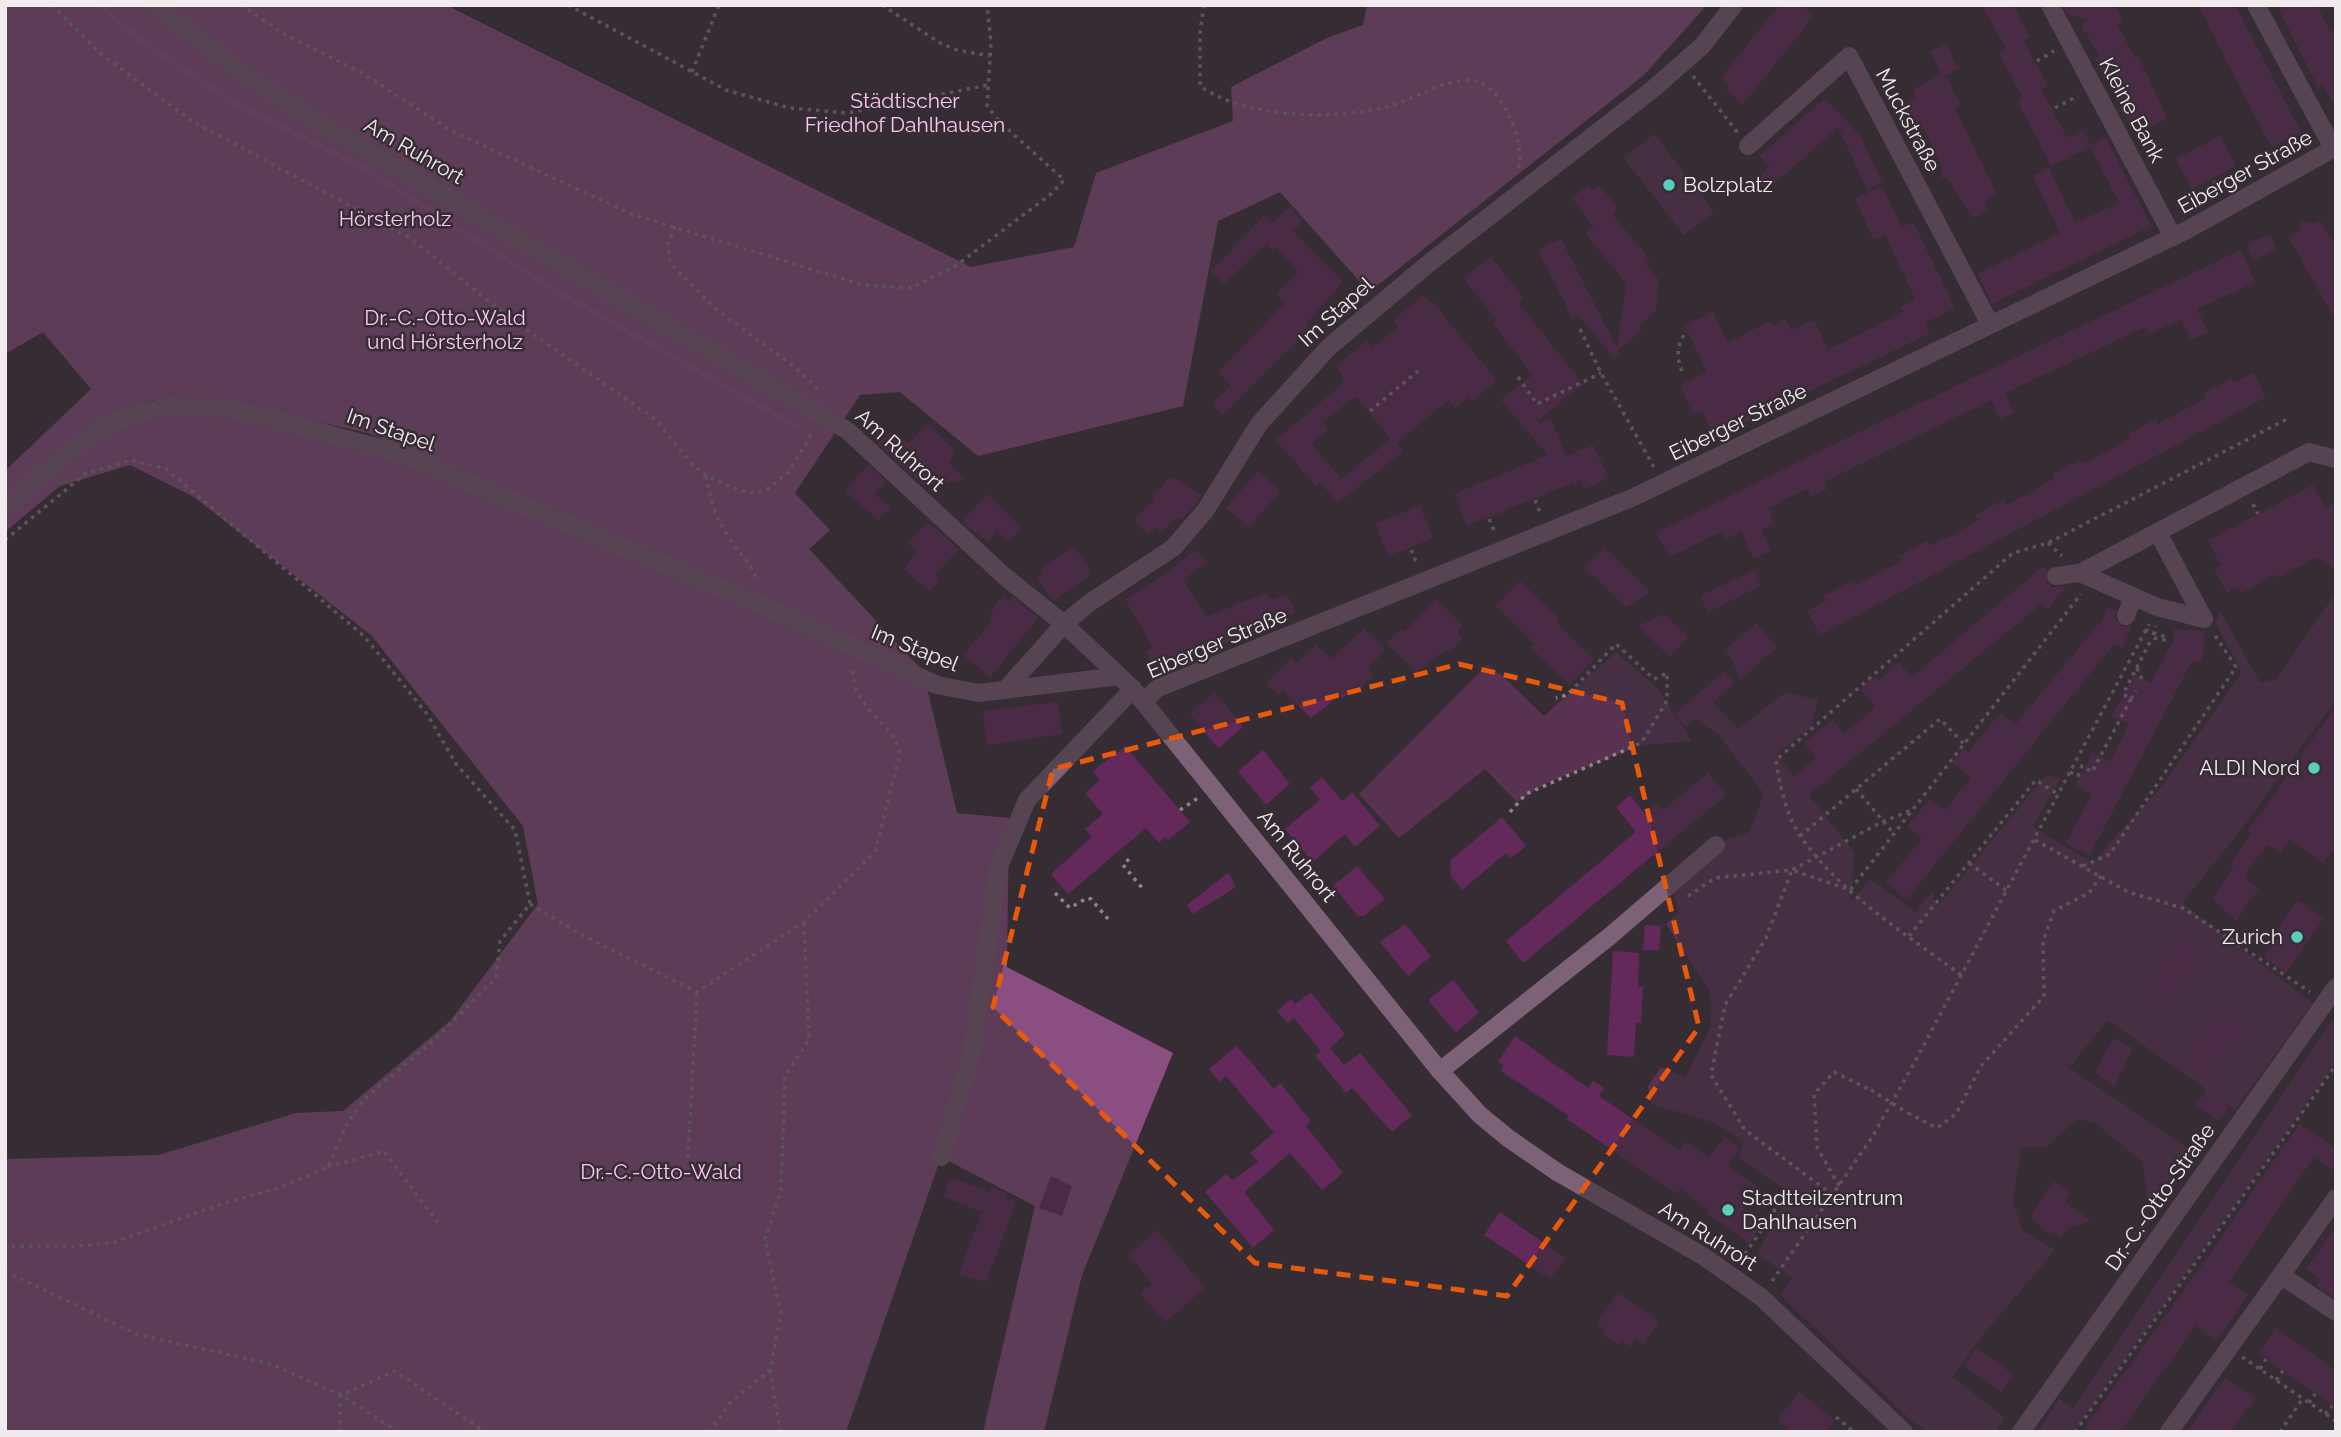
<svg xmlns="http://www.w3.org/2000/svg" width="2341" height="1437" font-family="Raleway,sans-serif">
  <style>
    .green { fill: #593252 }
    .forest { fill: #8b4e81 }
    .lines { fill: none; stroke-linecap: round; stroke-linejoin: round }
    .stream { stroke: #935588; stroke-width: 6 }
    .building { fill: #63295a; fill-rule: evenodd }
    .path { stroke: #8b8489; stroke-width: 3.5; stroke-dasharray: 3.5 5; stroke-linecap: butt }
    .minor { stroke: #7d6177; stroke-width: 18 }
    .path-bridge { stroke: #8b8489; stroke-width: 3.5; stroke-dasharray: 3.5 5; stroke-linecap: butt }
    .marked { fill: none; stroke: #e8590c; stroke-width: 5; stroke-dasharray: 14 9; stroke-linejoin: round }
    .poi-dot { fill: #59cebe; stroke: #362d34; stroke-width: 2.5 }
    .labels { text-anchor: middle; stroke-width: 5; stroke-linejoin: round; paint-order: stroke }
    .park-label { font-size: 21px; fill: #fbc6f0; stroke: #362d34 }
    .street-label { font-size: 21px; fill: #f1ebef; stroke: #362d34 }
    .poi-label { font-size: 21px; fill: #f1ebef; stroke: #362d34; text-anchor: start }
  </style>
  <rect width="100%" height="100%" fill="#362d34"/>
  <g class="green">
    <polygon points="1654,134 1714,212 1684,235 1624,158"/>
    <polygon points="2336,593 2336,699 2244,826 2182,903 2312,1003 2235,1110 2108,1020 2071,1065 2064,1064 2192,1151 2149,1211 2143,1162 2095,1123 2077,1119 2046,1147 2021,1147 2013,1201 2022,1230 2055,1250 1981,1337 1953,1377 2005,1418 1996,1432 1928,1432 1909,1418 1780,1294 1793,1278 1757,1254 1790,1193 1739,1158 1744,1141 1713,1122 1651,1104 1648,1086 1661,1067 1685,1078 1711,1026 1710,992 1666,924 1679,913 1672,889 1728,839 1750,832 1764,794 1718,734 1696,719 1710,699 1738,729 1786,692 1818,700 1811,727 1776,754 1854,852 1851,903 1870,879 1915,912 1932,892 1937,907 2046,775 2060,779 2033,827 2092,863 2164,784 2242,672 2215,622 2221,612 2260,683 2276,679"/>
    <polygon points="1616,652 1657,688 1692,741 1641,745 1546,783 1517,802 1485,769 1399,838 1359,794 1489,663 1544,716"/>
    <polygon points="2336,1015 2336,1062 2073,1432 2038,1432 2059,1399 2073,1409"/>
  </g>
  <g class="forest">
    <polygon points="5,5 446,5 971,267 1074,247 1096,173 1233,121 1231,87 1327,38 1363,25 1367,5 1707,5 1644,75 1369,292 1280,192 1218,221 1183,406 978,456 900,392 860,395 795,493 830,530 809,549 923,671 368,433 219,400 153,400 128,408 5,500 5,471 91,389 43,332 5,354"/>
    <path d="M167,414C306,415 432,475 557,527C681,579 805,633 927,688L957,813L1009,818L1007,967L1173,1053L1082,1275L1044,1432H983L1035,1206L941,1157L846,1432H5V1159L159,1155L296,1113L343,1111L450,1021L538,904L523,826L371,635L194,497L130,465L60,486L5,532V521L12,509L71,459L116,428Z"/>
  </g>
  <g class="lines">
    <polyline class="stream" points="100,5 136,37 230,100 365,169 548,286 799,428"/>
  </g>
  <g class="building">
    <polygon points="1779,5 1802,5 1814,16 1743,104 1726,90 1729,85 1721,78"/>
    <polygon points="1982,5 2013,5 2030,37 2023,40 2048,86 2041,89 2067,138 2083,130 2091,146 2051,166 2017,100 2022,97 1999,53 2006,49"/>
    <polygon points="2063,5 2115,5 2123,21 2117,24 2135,58 2138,56 2167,118 2136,135 2095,58 2099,56 2086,32 2081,30 2086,19 2067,14"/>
    <polygon points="2198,5 2235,5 2301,132 2271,147"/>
    <polygon points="2277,5 2317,5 2330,31 2336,28 2336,109 2323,84 2318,87"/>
    <polygon points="1945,44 1959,68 1945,76 1961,104 1955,109 1997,194 1983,202 1987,210 1972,218 1949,179 1940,177 1943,168 1923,127 1920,129 1913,116 1899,106 1916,97 1913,92 1916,88 1942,74 1930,52"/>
    <polygon points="1825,98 1860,136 1882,182 1867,189 1838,127 1764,193 1754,181 1770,166 1760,156"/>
    <polygon points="2220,136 2236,166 2192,189 2176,159"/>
    <polygon points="2106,138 2151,226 1992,304 1978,274 2060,233 2033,176 2049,168 2075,223 2119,203 2090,146"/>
    <polygon points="1589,185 1593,191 1600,186 1618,208 1612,214 1650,260 1645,263 1659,280 1656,311 1639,326 1642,330 1618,350 1621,355 1615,359 1579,316 1573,319 1538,250 1561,239 1617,348 1626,283 1586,234 1594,227 1572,198"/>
    <polygon points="1882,186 1902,227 1913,222 1955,308 1925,323 1930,333 1719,435 1712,432 1702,410 1693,414 1680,385 1707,372 1685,326 1713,312 1728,343 1770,321 1773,326 1785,319 1791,330 1814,320 1828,350 1903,312 1900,307 1916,300 1885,235 1874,240 1855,199"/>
    <polygon points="1290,206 1302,222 1293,231 1343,282 1305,325 1309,330 1223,415 1212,403 1231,385 1219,372 1285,303 1276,294 1299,272 1276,247 1273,250 1267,243 1224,284 1211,271 1264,216 1271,224"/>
    <polygon points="2320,220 2336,246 2336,321 2289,238 2299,232 2302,221 2314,223"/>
    <polygon points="2270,234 2277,249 2254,260 2247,245"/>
    <polygon points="2241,250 2255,282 2197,309 2208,332 2191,340 2181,319 2149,334 2145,327 2005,393 2014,412 2000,419 1991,400 1824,482 1827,489 1811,497 1807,489 1788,498 1769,508 1773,524 1761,530 1771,551 1754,559 1741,531 1726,539 1723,531 1669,557 1657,533 1664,529 1822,450"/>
    <polygon points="1491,257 1524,299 1519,304 1583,384 1538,420 1540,424 1551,419 1566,456 1593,445 1609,478 1584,489 1580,479 1576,481 1576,487 1572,483 1467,526 1454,494 1548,455 1501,400 1533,375 1493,324 1497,321 1464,278"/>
    <path d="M1424,295L1430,303L1432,301L1497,381L1471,402L1468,397L1455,408L1448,400L1397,443L1403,451L1338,503L1320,482L1316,486L1276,440L1345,382L1336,366L1367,341L1372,347L1399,328L1393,320ZM1356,396L1391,439L1341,479L1311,444L1328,430L1322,422Z"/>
    <polygon points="2253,373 2266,397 1820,635 1807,611 1826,601 1823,596 1852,581 1854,586 1883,571 1902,561 1899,556 1927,541 1930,546 1953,535 1978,520 1975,515 2004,500 2006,505 2031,492 2054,479 2052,475 2080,460 2082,464 2108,451 2130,439 2128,434 2156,419 2158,424 2184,410 2206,398 2204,393 2232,379 2234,383"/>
    <polygon points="927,424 956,452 948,462 966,480 947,483 937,473 924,486 878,444 890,432 894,436 897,433 908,444"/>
    <polygon points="868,465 886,481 875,494 891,507 879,520 845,491"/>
    <polygon points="1258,471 1280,491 1249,527 1226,508"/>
    <polygon points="1170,476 1202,495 1186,516 1175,519 1162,532 1156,527 1147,535 1135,519 1155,499 1153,497"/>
    <polygon points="2313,485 2326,508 2336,503 2336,570 2318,557 2278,578 2276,574 2241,593 2238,587 2227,593 2214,569 2221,565 2208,541"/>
    <polygon points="987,494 1021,528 1009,542 997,531 988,541 962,522"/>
    <polygon points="1420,506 1433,538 1388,556 1375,523"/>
    <polygon points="927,522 959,549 935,575 940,579 930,591 904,569 918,552 908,543"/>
    <polygon points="1074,546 1092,574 1054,601 1036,578 1044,573 1041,568"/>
    <polygon points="1605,548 1650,592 1626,607 1585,568"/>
    <polygon points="1196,550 1207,562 1183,580 1206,617 1266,593 1271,600 1287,594 1295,612 1238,633 1240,637 1202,653 1198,644 1167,665 1154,667 1145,652 1153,647 1125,599 1156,581"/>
    <polygon points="2043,567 2047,570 2047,583 2052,587 2067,586 2048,609 2041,604 1806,797 1791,779 1816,758 1804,743 1832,720 1844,734 1876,707 1860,689 1874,677 1878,681 1899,663 1912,677"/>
    <polygon points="1755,570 1762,585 1708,612 1700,596"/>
    <polygon points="1520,581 1559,619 1556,622 1594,659 1569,684 1531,648 1535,644 1496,606"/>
    <polygon points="1003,596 1009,602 1013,597 1038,618 990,677 963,655 993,620 990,617 994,607"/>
    <polygon points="1437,599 1463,626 1457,632 1463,639 1450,652 1446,649 1417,672 1387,643 1401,629 1404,632"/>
    <polygon points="2107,608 2116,611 2115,619 2121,626 2132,625 2123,647 2115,644 2105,655 1907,899 1886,882 1922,839 1907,827 1930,799 1945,810 1971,778 1952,763 1965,749 1968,752 2000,713 2015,725 2102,620"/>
    <polygon points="1664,614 1688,637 1670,657 1638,626"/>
    <polygon points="1756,623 1777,647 1741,679 1726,649"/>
    <polygon points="1364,629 1385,650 1367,669 1373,675 1360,688 1357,685 1343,698 1340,695 1311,718 1283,690 1278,695 1266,683 1291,658 1297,664 1316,645 1331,659"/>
    <polygon points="2174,629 2205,631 2202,662 2192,661 2089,856 2066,843 2092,794 2076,785 2093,752 2110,762 2129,724 2112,716 2134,675 2151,683 2173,641"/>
    <polygon points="1723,672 1735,683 1686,727 1675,714"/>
    <polygon points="1215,693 1243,727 1218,748 1190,714"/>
    <polygon points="1058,702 1062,734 987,745 983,711"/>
    <polygon points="2336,706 2336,846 2323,863 2290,839 2280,853 2267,844 2246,874 2249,876 2246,880 2259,888 2236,921 2212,899 2234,866 2231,864 2252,833 2248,831"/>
    <polygon points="1125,746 1190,822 1168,840 1165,837 1159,843 1146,828 1068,894 1051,874 1092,837 1085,829 1103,814 1085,793 1100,780 1093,771"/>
    <polygon points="1263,750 1290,784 1266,805 1238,771"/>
    <polygon points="1708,773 1726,795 1523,963 1506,941 1636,832 1616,807 1630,795 1645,814 1657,804 1663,810"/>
    <polygon points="1322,777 1342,801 1352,792 1380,826 1355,847 1345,834 1313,862 1285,829 1320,800 1310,788"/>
    <polygon points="1502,817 1526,846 1511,858 1506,853 1462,890 1451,876 1450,861"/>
    <polygon points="1357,866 1385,899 1364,916 1358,916 1333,886"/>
    <polygon points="1228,873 1236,887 1193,914 1187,905"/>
    <polygon points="2298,900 2324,918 2286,973 2264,957 2273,944 2269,941"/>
    <polygon points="1405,924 1431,956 1408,976 1380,942"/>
    <polygon points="1645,925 1661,926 1659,950 1643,950"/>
    <polygon points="2180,937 2202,953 2164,1006 2146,994 2164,968 2160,965"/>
    <polygon points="1613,951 1639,953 1638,987 1643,987 1641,1023 1636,1023 1634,1057 1607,1055"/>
    <polygon points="1453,980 1479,1012 1456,1033 1428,1000"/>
    <polygon points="1311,993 1345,1034 1330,1048 1344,1065 1360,1053 1412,1115 1392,1132 1352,1088 1346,1093 1315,1055 1321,1051 1294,1018 1288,1023 1277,1011 1291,999 1295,1004"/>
    <polygon points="2222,1011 2246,1029 2209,1079 2185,1061"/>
    <polygon points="1515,1036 1588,1088 1593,1081 1604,1088 1599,1096 1680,1151 1686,1142 1709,1158 1725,1137 1739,1148 1727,1166 1757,1186 1742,1207 1764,1222 1749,1243 1706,1213 1709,1209 1680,1189 1677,1194 1567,1119 1569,1116 1501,1071 1504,1066 1498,1062"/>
    <polygon points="2113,1038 2133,1048 2114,1087 2095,1073"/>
    <polygon points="1237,1046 1274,1089 1280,1083 1311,1121 1306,1126 1343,1173 1322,1190 1290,1153 1244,1192 1274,1230 1253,1248 1205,1192 1226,1174 1232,1180 1258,1162 1250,1153 1274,1133 1226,1076 1219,1082 1209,1069"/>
    <polygon points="2207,1090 2229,1106 2218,1121 2196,1105"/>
    <polygon points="2299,1124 2336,1149 2336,1172 2314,1157 2229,1282 2248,1295 2216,1340 2196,1325 2120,1432 2082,1432 2203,1264"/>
    <polygon points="1051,1176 1072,1186 1062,1216 1039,1208"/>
    <polygon points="950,1178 990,1192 991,1188 1007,1193 1005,1198 1016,1202 986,1282 959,1274 982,1212 943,1197"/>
    <polygon points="2053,1181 2071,1193 2065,1202 2091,1221 2069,1227 2061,1237 2052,1231 2050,1235 2030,1216"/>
    <polygon points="1500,1212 1565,1258 1550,1279 1484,1235"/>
    <polygon points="2336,1225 2336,1298 2316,1285 2320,1278 2306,1269"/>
    <polygon points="1157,1230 1205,1288 1165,1322 1140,1293 1152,1284 1129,1255"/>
    <polygon points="1618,1293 1659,1322 1643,1344 1636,1339 1630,1347 1622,1341 1619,1345 1603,1335 1606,1330 1597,1324"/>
    <polygon points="2276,1328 2336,1371 2336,1408 2258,1353"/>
    <polygon points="1976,1348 2014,1375 2001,1392 1964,1366"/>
    <polygon points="2225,1378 2255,1398 2234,1428 2231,1432 2187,1432"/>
    <polygon points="1799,1391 1834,1420 1825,1432 1793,1432 1777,1421"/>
  </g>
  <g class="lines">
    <g class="path">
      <polyline points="52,5 102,55 195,123 410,238 506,315 655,419 690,462 706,476 742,491 756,493 769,488 789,472 814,430"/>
      <polyline points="241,5 284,34 362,73 452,131 631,214 863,285 911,288 957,265 1051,194 1064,180 1000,122 987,106 991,42 987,5"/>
      <polyline points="568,5 726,90 790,108 847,113 988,85"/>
      <polyline points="882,5 940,43 957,50 990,56"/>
      <path d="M1204,5L1200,33V86C1245,119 1340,121 1392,105C1417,98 1443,80 1469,80C1501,80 1526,142 1518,169"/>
      <polyline points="2016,6 2018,5"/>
      <polyline points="2037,61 2054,51"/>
      <polyline points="692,72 719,5"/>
      <polyline points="1693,76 1738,133"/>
      <polyline points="2055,108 2078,96"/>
      <polyline points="2214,181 2220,191"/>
      <polyline points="675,226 668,244 670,263 716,309 797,369 819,390"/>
      <polyline points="1580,329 1601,373 1655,469"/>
      <path d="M1682,371C1676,357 1677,344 1686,332"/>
      <polyline points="1518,377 1537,404 1601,373"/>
      <polyline points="1370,411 1418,371"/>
      <path d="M706,476C710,497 715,517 727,535C738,552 751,561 757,582"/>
      <polyline points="1535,500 1541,515"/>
      <polyline points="2253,504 2258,514"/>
      <polyline points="1489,519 1495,533"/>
      <polyline points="5,540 85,474 131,460 166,469 364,636 427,714 456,764 515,830 530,904 500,941 496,978 432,1042 363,1100 347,1124 328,1167 279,1188 224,1203 115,1242 71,1247 5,1246"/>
      <polyline points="2048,543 2062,556"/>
      <polyline points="1411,550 1417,564"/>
      <polyline points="2145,630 2166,637 2166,640 2152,638 2156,626"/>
      <polyline points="2137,668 2142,679"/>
      <polyline points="2131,699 2136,691"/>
      <polyline points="2070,772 2078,776 2082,766 2092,772 2131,699 2123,694 2152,638"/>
      <polyline points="1856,789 1894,834"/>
      <polyline points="1180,810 1198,798"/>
      <polyline points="1510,812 1526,794 1641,743 1667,701 1667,673 1654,679 1616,644 1567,695 1556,698"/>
      <polyline points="1800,836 1940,719 1964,744"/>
      <polyline points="2035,840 2128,892 2183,908 2310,992"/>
      <polyline points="1129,859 1123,865 1143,889"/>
      <polyline points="1969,863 2007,891"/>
      <polyline points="2083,866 2110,854 2236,667 2214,634"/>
      <polyline points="1055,893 1070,908 1087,898 1091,899 1108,919"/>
      <polyline points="1688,896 1715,878 1792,870 1882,822 1912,810"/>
      <path d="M530,904L580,934L697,992L804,922L875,852L900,753C891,718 852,711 853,668"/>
      <polyline points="1909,936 2036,780 2059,795"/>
      <path d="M1961,975C1906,934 1841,894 1801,837C1787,817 1779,784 1776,760L2013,553L2048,543L2289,418"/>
      <polyline points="1908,1113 1937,1128 1956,1114 1981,1066 2044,996 2043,941 2054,911 2089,893 2101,876"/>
      <polyline points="688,1158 697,993"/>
      <polyline points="328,1167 384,1151 438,1223"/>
      <polyline points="1839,1186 1817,1147 1814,1094 1834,1072 1871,1090"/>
      <polyline points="1833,1195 1745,1130 1711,1075 1725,1005 1766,938 1792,870 1850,890 2081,594"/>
      <polyline points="1740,1261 1774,1212 1775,1207 1763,1195"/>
      <polyline points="5,1271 136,1334 271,1364 341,1395 398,1432"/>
      <polyline points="1772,1281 1871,1139 1917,1058 2149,624"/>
      <polyline points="2242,1357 2336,1421"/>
      <polyline points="2260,1369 2266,1359"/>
      <polyline points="770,1370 780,1432"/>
      <polyline points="2276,1380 2283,1371"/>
      <polyline points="2309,1403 2315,1394"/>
      <polyline points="2325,1414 2332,1406"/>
      <polyline points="1836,1417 1854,1432"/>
      <polyline points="339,1432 341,1395 395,1371 485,1432"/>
      <polyline points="709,1432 730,1403 770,1370 781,1314 765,1239 781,1190 785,1076 809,1040 804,922"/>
      <polyline points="1868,1432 1869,1432"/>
      <polyline points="2075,1432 2336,1065"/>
      <polyline points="2280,1432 2303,1398"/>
    </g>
    <g class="minor">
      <polyline points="154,5 242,73 324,126 848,431 1003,575 1064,624 1133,689 1440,1071 1480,1115 1508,1138 1557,1172 1703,1256 1761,1297 1904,1432"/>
      <polyline points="2050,5 2173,237"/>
      <polyline points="2256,5 2333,148"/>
      <polyline points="1748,146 1849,56 1990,324"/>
      <polyline points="5,509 62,457 104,427 128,416 169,406 219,408 258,415 398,453 761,605 937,685 979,693 1119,676"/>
      <polyline points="2158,533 2204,619 2157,607 2080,573 2309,452 2336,459"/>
      <polyline points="2056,576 2080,573"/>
      <polyline points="2126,616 2133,597"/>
      <polyline points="1007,688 1064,624 1089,603 1173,548 1205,511 1259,424 1329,347 1428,264 1653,89 1702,46 1734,5"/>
      <polyline points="1144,701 1158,688 1634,497 2187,230 2336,147"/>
      <polyline points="1440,1071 1610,936 1716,845"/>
      <polyline points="941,1157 972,1053 998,869 1027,800 1133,689"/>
      <polyline points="2282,1276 2336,1312"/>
      <polyline points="2021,1432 2336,987"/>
      <polyline points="2169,1432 2336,1198"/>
    </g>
    <polyline class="path-bridge" points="1871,1090 1908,1113"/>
  </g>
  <path d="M0 0H2341V1437H0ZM1459,664L1622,703L1699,1027L1507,1296L1255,1263L993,1007L1053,769Z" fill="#362d34" fill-opacity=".55" fill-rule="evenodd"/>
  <path class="marked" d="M1459,664L1622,703L1699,1027L1507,1296L1255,1263L993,1007L1053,769Z"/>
  <g class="poi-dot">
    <circle cx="1669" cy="185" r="7"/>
    <circle cx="2314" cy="768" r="7"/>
    <circle cx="2297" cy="937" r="7"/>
    <circle cx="1728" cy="1210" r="7"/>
  </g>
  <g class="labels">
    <g class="park-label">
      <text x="905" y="108">Städtischer<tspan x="905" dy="24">Friedhof Dahlhausen</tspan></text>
      <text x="395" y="226">Hörsterholz</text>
      <text x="445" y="325">Dr.-C.-Otto-Wald<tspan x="445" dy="24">und Hörsterholz</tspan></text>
      <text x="661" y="1179">Dr.-C.-Otto-Wald</text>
    </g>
    <g class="street-label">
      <text transform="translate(2132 110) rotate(62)" y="7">Kleine Bank</text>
      <text transform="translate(1908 120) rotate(62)" y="7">Muckstraße</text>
      <text transform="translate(414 151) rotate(30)" y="7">Am Ruhrort</text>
      <text transform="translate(2245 172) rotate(-29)" y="7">Eiberger Straße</text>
      <text transform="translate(1336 312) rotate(-42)" y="7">Im Stapel</text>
      <text transform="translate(1738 422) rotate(-26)" y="7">Eiberger Straße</text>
      <text transform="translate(391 430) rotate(19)" y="7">Im Stapel</text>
      <text transform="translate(900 450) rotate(42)" y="7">Am Ruhrort</text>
      <text transform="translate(1217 643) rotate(-23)" y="7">Eiberger Straße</text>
      <text transform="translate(915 648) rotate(22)" y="7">Im Stapel</text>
      <text transform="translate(1297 856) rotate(51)" y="7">Am Ruhrort</text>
      <text transform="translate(2160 1197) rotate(-55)" y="7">Dr.-C.-Otto-Straße</text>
      <text transform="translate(1708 1236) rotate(32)" y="7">Am Ruhrort</text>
    </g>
    <g class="poi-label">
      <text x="1683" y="192">Bolzplatz</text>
      <text x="2300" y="775" text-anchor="end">ALDI Nord</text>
      <text x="2283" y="944" text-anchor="end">Zurich</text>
      <text x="1742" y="1205">Stadtteilzentrum<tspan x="1742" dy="24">Dahlhausen</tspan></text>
    </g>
  </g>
  <rect width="2341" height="1437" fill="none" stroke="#f1ebef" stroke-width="14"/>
</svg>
